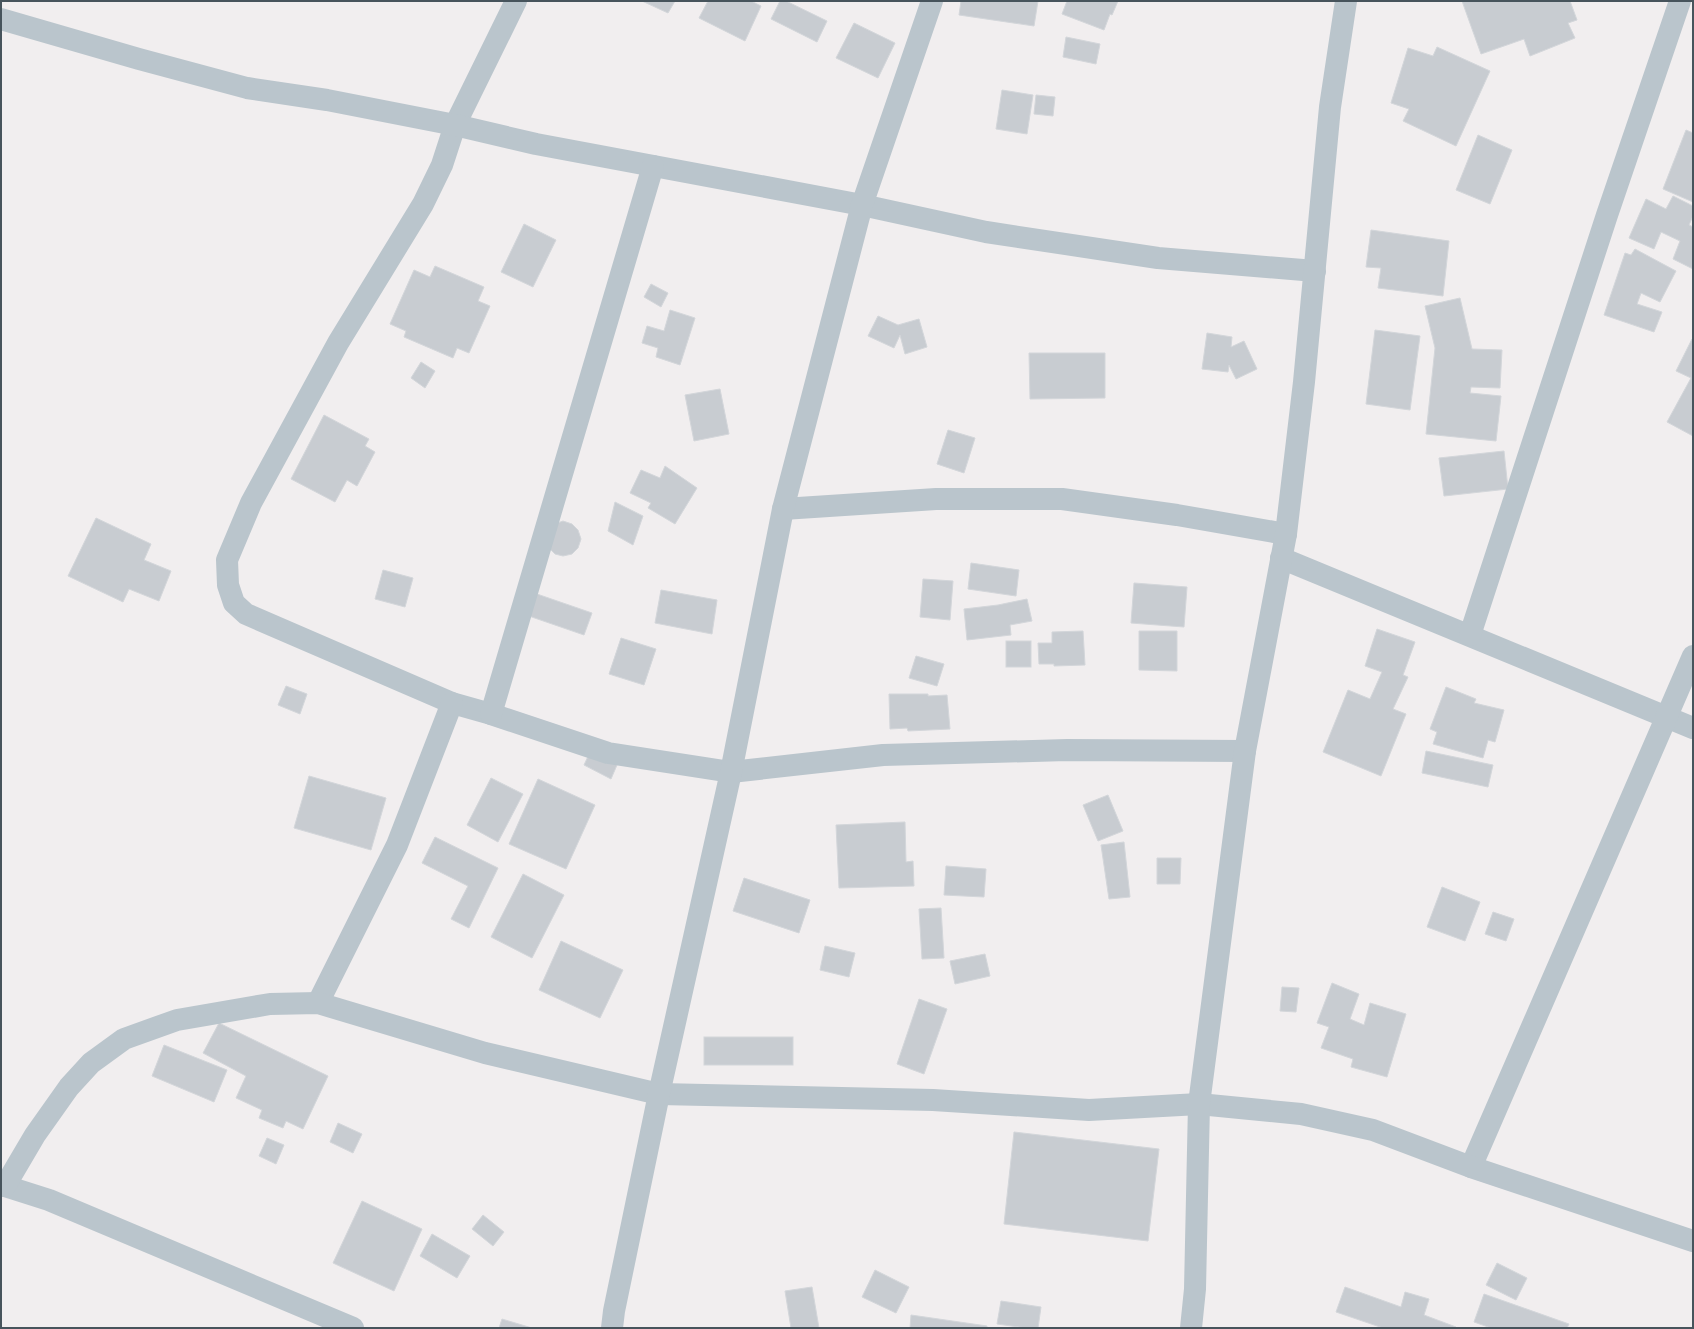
<svg xmlns="http://www.w3.org/2000/svg" width="1694" height="1329" font-family="Commissioner,sans-serif">
  <style>
    .building { fill: #c8ccd1; stroke: #d3d6da }
    .lines { fill: none; stroke-linecap: round; stroke-linejoin: round }
    .minor { stroke: #bac5cc; stroke-width: 22 }
  </style>
  <rect width="100%" height="100%" fill="#f1eeef"/>
  <g class="building">
    <polygon points="642,1 675,1 668,13"/>
    <polygon points="708,1 751,1 761,6 745,41 699,18"/>
    <polygon points="780,1 786,1 827,21 817,42 771,19"/>
    <polygon points="961,1 1038,1 1034,26 959,15"/>
    <polygon points="1067,1 1118,1 1112,15 1110,14 1104,30 1062,14"/>
    <polygon points="1462,1 1570,1 1577,20 1568,23 1575,38 1530,56 1524,39 1481,54"/>
    <polygon points="854,23 895,43 878,78 836,58"/>
    <polygon points="1066,37 1100,44 1096,64 1063,57"/>
    <polygon points="1437,47 1490,71 1456,146 1403,121 1409,109 1391,103 1408,48 1433,56"/>
    <polygon points="1002,90 1033,95 1027,134 996,129"/>
    <polygon points="1036,95 1055,97 1053,116 1034,114"/>
    <polygon points="1686,130 1693,133 1693,202 1663,189"/>
    <polygon points="1478,135 1512,150 1490,204 1456,190"/>
    <polygon points="1673,196 1693,206 1693,216 1689,225 1693,227 1693,269 1673,259 1680,241 1661,232 1654,249 1629,238 1646,199 1666,209"/>
    <polygon points="524,224 556,240 533,287 501,272"/>
    <polygon points="1371,230 1449,241 1443,296 1378,288 1381,268 1366,267"/>
    <polygon points="1635,249 1676,271 1660,302 1641,293 1637,304 1662,312 1654,332 1604,315 1625,253 1631,255"/>
    <polygon points="435,266 484,287 478,301 490,306 469,353 457,348 453,358 404,337 406,331 390,324 414,270 430,277"/>
    <polygon points="651,284 668,293 661,307 644,297"/>
    <polygon points="1460,298 1472,349 1502,350 1500,388 1471,387 1470,393 1501,396 1496,441 1426,434 1435,348 1425,306"/>
    <polygon points="670,310 695,318 680,365 656,357 658,348 642,343 647,326 664,331"/>
    <polygon points="878,316 898,325 919,319 927,347 905,354 900,335 894,348 868,336"/>
    <polygon points="1375,330 1420,336 1410,410 1366,404"/>
    <polygon points="1207,333 1232,337 1231,347 1244,341 1257,369 1236,379 1229,365 1228,372 1202,369"/>
    <polygon points="1692,339 1693,339 1693,436 1667,422 1691,378 1676,371"/>
    <polygon points="1029,353 1105,353 1105,398 1030,399"/>
    <polygon points="421,362 435,371 425,388 411,378"/>
    <polygon points="720,389 729,434 694,441 685,395"/>
    <polygon points="324,415 369,439 365,446 375,452 357,486 347,480 335,502 291,479"/>
    <polygon points="948,430 975,438 964,473 937,464"/>
    <polygon points="1504,451 1508,489 1444,496 1439,458"/>
    <polygon points="665,466 697,488 675,524 648,508 651,503 630,493 641,470 660,478"/>
    <polygon points="615,502 643,516 633,545 608,531"/>
    <polygon points="96,518 151,544 144,560 171,571 159,601 129,589 123,602 68,576"/>
    <polygon points="563,521 572,524 578,530 581,539 578,548 572,554 563,556 555,554 548,547 555,524"/>
    <polygon points="971,563 1019,570 1016,596 968,589"/>
    <polygon points="383,570 413,578 405,607 375,599"/>
    <polygon points="923,579 953,581 950,620 920,617"/>
    <polygon points="1134,583 1187,587 1184,627 1131,623"/>
    <polygon points="661,590 717,600 712,634 655,623"/>
    <polygon points="534,593 592,613 584,635 526,615"/>
    <polygon points="1027,599 1032,621 1010,625 1011,635 967,640 964,609 998,605"/>
    <polygon points="1377,629 1415,642 1403,675 1408,677 1393,709 1406,714 1381,776 1323,752 1348,690 1370,699 1382,672 1365,666"/>
    <polygon points="1083,631 1085,665 1054,666 1054,664 1039,664 1038,643 1052,643 1052,632"/>
    <polygon points="1139,631 1177,631 1177,671 1139,670"/>
    <polygon points="621,638 656,649 644,685 609,674"/>
    <rect x="1006" y="641" width="25" height="26"/>
    <polygon points="916,656 944,664 937,686 909,678"/>
    <polygon points="286,686 307,694 300,714 278,705"/>
    <polygon points="1446,687 1476,699 1474,703 1504,710 1495,742 1488,740 1483,758 1433,744 1437,732 1430,729"/>
    <polygon points="889,694 928,694 928,696 947,695 950,729 908,731 907,728 890,729"/>
    <polygon points="1426,751 1493,765 1488,787 1422,773"/>
    <polygon points="590,752 617,765 611,779 584,765"/>
    <polygon points="309,776 386,798 371,850 294,828"/>
    <polygon points="491,778 523,794 498,842 467,825"/>
    <polygon points="538,779 595,805 566,869 509,844"/>
    <polygon points="1108,795 1123,831 1098,841 1083,805"/>
    <polygon points="905,822 906,862 913,861 914,886 839,888 836,825"/>
    <polygon points="435,837 498,868 469,928 451,919 468,886 422,863"/>
    <polygon points="1124,842 1130,897 1109,899 1101,845"/>
    <polygon points="1157,858 1181,858 1180,884 1157,884"/>
    <polygon points="946,866 986,869 984,897 944,895"/>
    <polygon points="523,874 564,895 532,958 491,937"/>
    <polygon points="744,878 810,900 799,933 733,911"/>
    <polygon points="1442,887 1480,902 1465,941 1427,927"/>
    <polygon points="941,908 944,958 922,959 919,909"/>
    <polygon points="1493,912 1514,919 1506,941 1485,934"/>
    <polygon points="561,941 623,970 600,1018 539,990"/>
    <polygon points="825,946 855,953 849,977 820,970"/>
    <polygon points="985,954 990,976 955,984 950,961"/>
    <polygon points="1332,983 1359,994 1350,1019 1364,1025 1370,1003 1406,1014 1387,1077 1351,1067 1353,1059 1321,1048 1329,1027 1317,1023"/>
    <polygon points="1282,987 1299,988 1296,1012 1280,1011"/>
    <polygon points="919,999 947,1009 924,1074 897,1064"/>
    <polygon points="219,1023 328,1076 303,1129 286,1121 283,1128 259,1118 262,1110 236,1098 246,1076 203,1053"/>
    <rect x="704" y="1037" width="89" height="28"/>
    <polygon points="164,1045 227,1070 214,1102 152,1076"/>
    <polygon points="338,1123 362,1134 353,1153 330,1142"/>
    <polygon points="1014,1132 1159,1149 1148,1241 1004,1224"/>
    <polygon points="267,1138 284,1145 276,1164 259,1156"/>
    <polygon points="362,1201 422,1229 394,1291 333,1263"/>
    <polygon points="483,1215 504,1232 493,1246 472,1229"/>
    <polygon points="432,1234 470,1256 457,1278 420,1256"/>
    <polygon points="1497,1263 1527,1278 1516,1300 1486,1285"/>
    <polygon points="875,1270 909,1287 896,1313 862,1297"/>
    <polygon points="812,1287 819,1328 791,1328 785,1291"/>
    <polygon points="1345,1287 1401,1307 1405,1292 1429,1299 1424,1315 1456,1327 1456,1328 1383,1328 1336,1312"/>
    <polygon points="1484,1294 1569,1324 1567,1328 1491,1328 1474,1322"/>
    <polygon points="1001,1301 1041,1307 1038,1328 1026,1328 997,1324"/>
    <polygon points="911,1315 987,1326 987,1328 910,1328"/>
    <polygon points="502,1319 532,1328 499,1328"/>
  </g>
  <g class="lines">
    <g class="minor">
      <polyline points="516,1 455,125 442,165 423,204 338,343 251,503 227,560 228,585 234,603 246,614 452,703 491,714 608,753 731,772 883,755 1067,750 1245,751"/>
      <polyline points="1,19 139,59 247,88 327,100 455,125 536,144 862,205 986,232 1158,258 1315,271"/>
      <polyline points="783,509 936,499 1062,499 1177,515 1286,534"/>
      <polyline points="1281,558 1693,728"/>
      <polyline points="1470,635 1607,215 1680,1"/>
      <polyline points="491,714 653,166"/>
      <polyline points="318,1003 397,845 452,703"/>
      <polyline points="1471,1167 1693,656"/>
      <polyline points="1,1186 5,1186 49,1200 353,1328"/>
      <polyline points="5,1186 35,1135 69,1087 91,1063 124,1039 177,1020 270,1004 318,1003 485,1053 659,1094 933,1100 1089,1110 1199,1104 1301,1114 1373,1130 1471,1167 1693,1241"/>
      <polyline points="612,1328 614,1311 659,1094 731,772 783,509 862,205 932,1"/>
      <polyline points="1191,1328 1195,1289 1199,1104 1245,751 1286,534 1304,382 1330,107 1346,1"/>
    </g>
  </g>
  <rect width="1694" height="1329" fill="none" stroke="#47545c" stroke-width="4"/>
</svg>
